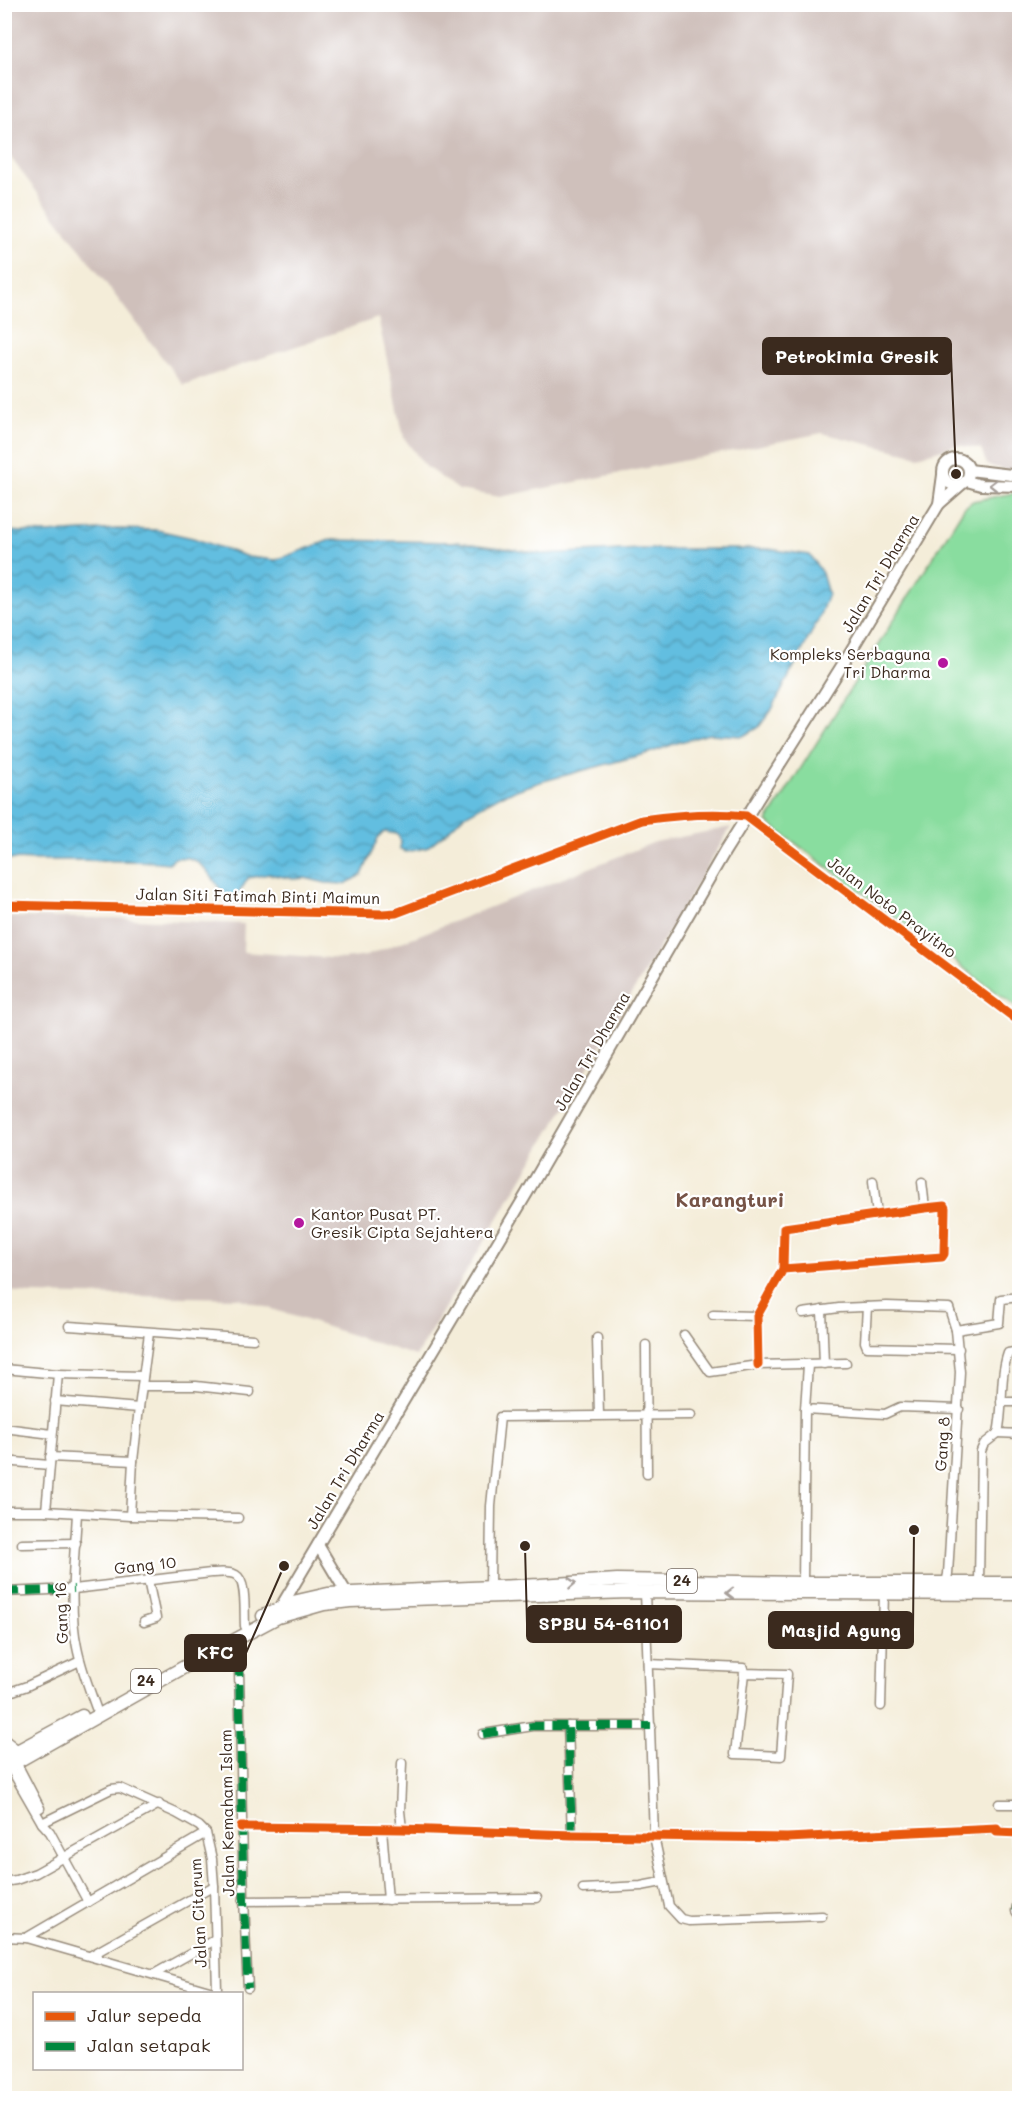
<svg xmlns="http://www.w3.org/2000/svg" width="1024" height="2103" font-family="Mali,sans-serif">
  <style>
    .industrial { fill: #cfc0bb }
    .park { fill: #89dd9f; stroke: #62845e; stroke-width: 1.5 }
    .water { fill: url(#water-waves); stroke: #4e747f; stroke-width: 1.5 }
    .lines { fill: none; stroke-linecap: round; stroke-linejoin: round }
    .minor-casing { stroke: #988c7c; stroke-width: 11 }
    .major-casing { stroke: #988c7c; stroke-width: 14 }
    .highway-casing { stroke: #988c7c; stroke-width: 15 }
    .minor { stroke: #fff; stroke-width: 8 }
    .major { stroke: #fff; stroke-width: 10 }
    .highway { stroke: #fff; stroke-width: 12 }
    .quiet { stroke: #00873e; stroke-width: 8; stroke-dasharray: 15 8; stroke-linecap: butt }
    .cycleway-casing { stroke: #fff; stroke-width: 13 }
    .cycleway { stroke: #e8590c; stroke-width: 9 }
    .oneway { stroke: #a79f9a }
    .poi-dot { fill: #b5179e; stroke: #fff; stroke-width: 2 }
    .labels { text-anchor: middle; stroke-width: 4.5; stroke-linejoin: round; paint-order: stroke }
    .shield { fill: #fff; stroke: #766a62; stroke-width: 1.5 }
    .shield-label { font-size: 15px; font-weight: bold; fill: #3b2a1e }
    .street-label { font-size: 16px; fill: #3b2a1e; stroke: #fff }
    .poi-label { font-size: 16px; fill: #3b2a1e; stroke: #fff; text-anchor: end }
    .quarter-label { font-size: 20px; font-weight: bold; fill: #765346; stroke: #fff }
    .leader { fill: none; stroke: #3b2a1e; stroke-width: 2 }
    .callout-dot { fill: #3b2a1e; stroke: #fff; stroke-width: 2 }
    .callout { fill: #3b2a1e; stroke: #3b2a1e; stroke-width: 2 }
    .callout-label { font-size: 18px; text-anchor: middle; font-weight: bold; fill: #fff }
  </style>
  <defs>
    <pattern id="water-waves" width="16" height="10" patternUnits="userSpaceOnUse" patternTransform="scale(1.5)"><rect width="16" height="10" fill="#62bee0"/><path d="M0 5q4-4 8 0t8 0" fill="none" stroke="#529bb5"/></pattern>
  </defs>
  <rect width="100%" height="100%" fill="#fff"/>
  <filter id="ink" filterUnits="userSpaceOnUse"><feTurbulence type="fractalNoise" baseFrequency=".0167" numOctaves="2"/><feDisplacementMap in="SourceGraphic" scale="12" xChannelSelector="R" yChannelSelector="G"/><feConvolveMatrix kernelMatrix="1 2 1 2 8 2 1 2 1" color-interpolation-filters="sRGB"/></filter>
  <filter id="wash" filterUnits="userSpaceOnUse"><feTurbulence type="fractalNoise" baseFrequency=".008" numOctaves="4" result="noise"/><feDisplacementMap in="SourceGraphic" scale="24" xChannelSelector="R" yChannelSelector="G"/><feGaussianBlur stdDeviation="1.35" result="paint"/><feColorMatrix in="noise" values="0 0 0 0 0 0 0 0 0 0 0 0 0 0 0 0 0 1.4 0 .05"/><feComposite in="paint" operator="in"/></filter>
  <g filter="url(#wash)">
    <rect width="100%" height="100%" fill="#f4edd9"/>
    <g class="industrial">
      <polygon points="5,5 1019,5 1019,471 1009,471 987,465 981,449 957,445 918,456 822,433 500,497 459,490 425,466 404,438 378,318 183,385 5,150"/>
      <polygon points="731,827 416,1356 238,1298 29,1294 5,1290 5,917 113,918 244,924 243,952 344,959 366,956 655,842"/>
    </g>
    <polygon class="park" points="1019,492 1020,492 1019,1009 767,822 964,508 973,501"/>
    <path class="water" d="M118,529L157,530L193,538L248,557L276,560L330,540L457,542L543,554L641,549H768L810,555L822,573L828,594L818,620L771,711L758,728L743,736L709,734L680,742L652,752L540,782L499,796L463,816L448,831L426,848L406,852L400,849L401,841L397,834L384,832L378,838L362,875L345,884L326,883L305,878L294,879L269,874L248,878L233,903L228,902C219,888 207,864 189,858C185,857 179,858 175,858L169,863C114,859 59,861 5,859V531L46,533Z"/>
  </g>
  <g filter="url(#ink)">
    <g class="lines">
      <defs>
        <g id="minor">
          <path d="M4,905L383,914L396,913L642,820C677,815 711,812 746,816L1020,1022"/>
          <polyline points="873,1181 877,1215"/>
          <polyline points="922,1182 925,1208"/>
          <polyline points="867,1307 865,1342 867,1347 959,1349"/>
          <polyline points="822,1310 824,1364"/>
          <polyline points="803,1313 839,1308 887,1306 949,1308 956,1330 960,1372 948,1574 946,1583"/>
          <polyline points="713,1315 757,1316"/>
          <polyline points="69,1326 253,1339"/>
          <polyline points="956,1330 999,1323 1001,1299 1020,1297"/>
          <polyline points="684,1335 710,1372 758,1365 846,1363"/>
          <polyline points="597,1338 599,1415"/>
          <polyline points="646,1345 647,1474"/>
          <polyline points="758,1365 757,1316 783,1269 784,1228 925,1208 944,1206 945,1208 944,1254 942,1257 783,1269"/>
          <polyline points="808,1365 805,1409 885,1414 900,1407 959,1409"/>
          <polyline points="4,1369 58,1374 46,1511 130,1516 238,1518"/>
          <polyline points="58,1374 143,1376"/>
          <polyline points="142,1386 196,1386 250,1392"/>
          <polyline points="55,1401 139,1408 133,1461 130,1516"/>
          <polyline points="1001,1402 1020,1402"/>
          <polyline points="139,1408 149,1333"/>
          <polyline points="4,1428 52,1434"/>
          <polyline points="998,1433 1020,1434"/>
          <polyline points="50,1457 133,1461"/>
          <polyline points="4,1461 49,1465"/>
          <polyline points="4,1511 46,1511"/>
          <path d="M77,1513C75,1555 68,1606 77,1647C81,1668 89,1688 96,1708"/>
          <polyline points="22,1544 76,1543"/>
          <polyline points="803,1583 805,1409"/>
          <path d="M979,1583L981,1451L984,1444L998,1433C1004,1407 999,1379 1008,1353L1020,1351"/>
          <polyline points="490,1587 491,1506 500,1417 691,1415"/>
          <path d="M4,1592L74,1589L211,1573C219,1573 229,1571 236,1575C247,1581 244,1613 245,1626"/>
          <polyline points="645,1592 654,1836 669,1906 681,1919 689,1921 822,1916"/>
          <polyline points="144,1622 156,1618 148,1580"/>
          <path d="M238,1638C242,1755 241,1871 248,1988"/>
          <polyline points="648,1664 743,1668 744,1673 735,1754 781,1756 787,1674 744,1673"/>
          <polyline points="4,1694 27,1686 80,1661"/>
          <polyline points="881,1706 884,1593"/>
          <polyline points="483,1734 533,1726 568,1726"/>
          <polyline points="4,1739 18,1750"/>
          <polyline points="14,1758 40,1808"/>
          <polyline points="7,1762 42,1823 50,1832 88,1902"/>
          <polyline points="402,1763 400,1811 402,1829"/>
          <polyline points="999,1804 1020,1804"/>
          <polyline points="241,1827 402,1829 572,1835 787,1838 997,1828 997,1832 1019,1833 1020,1848"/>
          <polyline points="382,1829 388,1900"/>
          <polyline points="572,1835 568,1726 651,1726"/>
          <polyline points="4,1882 16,1880 36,1873 159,1804"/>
          <polyline points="1020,1888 1016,1911 1020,1917"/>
          <polyline points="583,1889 641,1886 662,1882"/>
          <polyline points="243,1901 537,1898"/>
          <polyline points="4,1937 26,1938 213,1992 217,1990 214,1886 212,1859 206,1833 199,1826 176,1813 120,1788 111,1789 42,1823"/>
          <polyline points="26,1938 206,1833"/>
          <polyline points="90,1956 214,1886"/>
          <polyline points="154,1974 215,1940"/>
          <polyline points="1020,2026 1020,2037"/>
        </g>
        <g id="major">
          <circle cx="956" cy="472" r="13"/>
          <polyline points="969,470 1020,476"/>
          <polyline points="967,481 981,485 1020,486"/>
          <polyline points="939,504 943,475"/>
          <polyline points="318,1545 346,1592"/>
          <polyline points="279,1610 527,1193 725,851 843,664 939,504 963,483"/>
        </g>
        <g id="highway">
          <polyline points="263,1616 293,1602 328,1594 540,1585 617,1580 803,1583 1020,1583"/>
          <polyline points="4,1758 82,1716"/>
          <polyline points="4,1769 186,1666 278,1617 324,1604 350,1601 629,1592 1020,1594"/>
        </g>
      </defs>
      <use href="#minor" class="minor-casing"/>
      <use href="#major" class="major-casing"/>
      <use href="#highway" class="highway-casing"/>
      <use href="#minor" class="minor"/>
      <use href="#major" class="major"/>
      <use href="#highway" class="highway"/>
      <g class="quiet">
        <polyline points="4,1592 74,1589"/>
        <path d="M238,1638C242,1755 241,1871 248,1988"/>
        <polyline points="483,1734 533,1726 568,1726"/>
        <polyline points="572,1835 568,1726 651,1726"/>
        <polyline points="1016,1911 1020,1888"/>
      </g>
      <defs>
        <g id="cycleway">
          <path d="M4,905L383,914L396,913L642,820C677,815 711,812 746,816L1020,1022"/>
          <polyline points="758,1365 757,1316 783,1269 784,1228 925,1208 944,1206 945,1208 944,1254 942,1257 783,1269"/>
          <polyline points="241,1827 402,1829 572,1835 787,1838 997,1828 997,1832 1019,1833 1020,1848"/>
        </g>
      </defs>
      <use href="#cycleway" class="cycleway-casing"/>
      <use href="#cycleway" class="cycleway"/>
    </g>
    <defs><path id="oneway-chevron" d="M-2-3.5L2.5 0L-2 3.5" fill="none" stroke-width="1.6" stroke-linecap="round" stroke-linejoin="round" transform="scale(1.5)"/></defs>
    <g class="oneway">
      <use href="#oneway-chevron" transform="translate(993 485) rotate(-179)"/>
      <use href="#oneway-chevron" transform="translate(572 1583) rotate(-4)"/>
      <use href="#oneway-chevron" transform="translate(730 1593) rotate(-180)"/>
    </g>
  </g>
  <g class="poi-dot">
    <circle cx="943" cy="663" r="6"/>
    <circle cx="299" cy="1223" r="6"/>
  </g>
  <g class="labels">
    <g class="shield">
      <rect x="667" y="1569" width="30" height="24" rx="4.5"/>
      <rect x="131" y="1669" width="30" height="24" rx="4.5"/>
    </g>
    <g class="shield-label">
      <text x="682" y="1586">24</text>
      <text x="146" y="1686">24</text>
    </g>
    <g class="street-label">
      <text transform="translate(880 573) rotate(-59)" y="6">Jalan Tri Dharma</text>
      <text transform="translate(258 896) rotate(1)" y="6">Jalan Siti Fatimah Binti Maimun</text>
      <text transform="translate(892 907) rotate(37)" y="6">Jalan Noto Prayitno</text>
      <text transform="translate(592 1051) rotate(-60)" y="6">Jalan Tri Dharma</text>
      <text transform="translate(942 1444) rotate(-86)" y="6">Gang 8</text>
      <text transform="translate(345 1470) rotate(-59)" y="6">Jalan Tri Dharma</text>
      <text transform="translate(145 1565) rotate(-6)" y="6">Gang 10</text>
      <text transform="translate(61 1613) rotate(-92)" y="6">Gang 16</text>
      <text transform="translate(227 1813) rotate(-91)" y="6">Jalan Kemaham Islam</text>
      <text transform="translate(198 1913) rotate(-93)" y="6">Jalan Citarum</text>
    </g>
    <g class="poi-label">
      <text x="931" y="660">Kompleks Serbaguna<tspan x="931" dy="18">Tri Dharma</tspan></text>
      <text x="311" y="1220" text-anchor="start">Kantor Pusat PT.<tspan x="311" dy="18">Gresik Cipta Sejahtera</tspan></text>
    </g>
    <g class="quarter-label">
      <text x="730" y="1207">Karangturi</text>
    </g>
  </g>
  <path class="leader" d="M956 474L951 356M525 1546L527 1624M914 1530L913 1630M284 1566L246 1653"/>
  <g class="callout-dot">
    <circle cx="956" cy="474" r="6"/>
    <circle cx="525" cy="1546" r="6"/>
    <circle cx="914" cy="1530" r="6"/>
    <circle cx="284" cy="1566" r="6"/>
  </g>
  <g class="callout">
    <rect x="763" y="338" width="188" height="36" rx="6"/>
    <rect x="527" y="1606" width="154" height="36" rx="6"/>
    <rect x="769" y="1612" width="144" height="36" rx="6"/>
    <rect x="185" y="1635" width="61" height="36" rx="6"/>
  </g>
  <g class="callout-label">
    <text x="857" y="363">Petrokimia Gresik</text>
    <text x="604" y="1630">SPBU 54-61101</text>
    <text x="841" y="1637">Masjid Agung</text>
    <text x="215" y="1659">KFC</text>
  </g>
  <rect width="1024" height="2103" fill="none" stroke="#fff" stroke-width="24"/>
  <rect x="33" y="1992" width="210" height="78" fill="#ffffff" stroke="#b1aaa5" stroke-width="1.5"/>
  <rect x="45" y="2012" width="30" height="9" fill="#e8590c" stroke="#b1aaa5" stroke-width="1.5"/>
  <text x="87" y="2022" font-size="18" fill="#3b2a1e">Jalur sepeda</text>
  <rect x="45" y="2042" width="30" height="9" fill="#00873e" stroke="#b1aaa5" stroke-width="1.5"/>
  <text x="87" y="2052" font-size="18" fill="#3b2a1e">Jalan setapak</text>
</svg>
